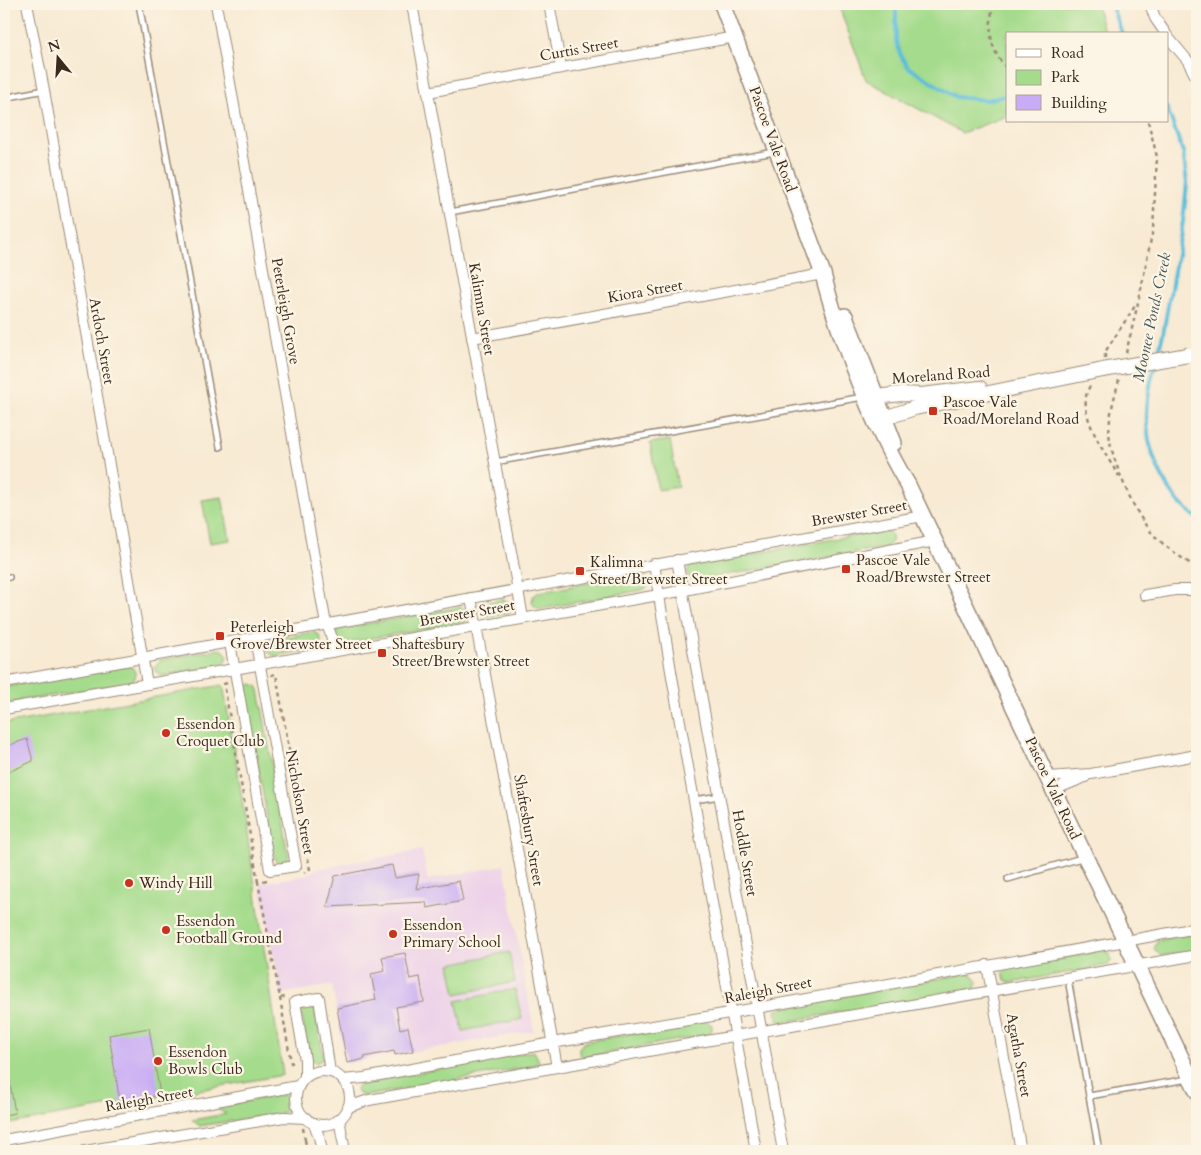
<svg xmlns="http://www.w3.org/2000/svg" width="1201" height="1155" font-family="Cardo,serif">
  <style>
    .built { fill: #edd1e9 }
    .green { fill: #a5db8c; stroke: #708255 }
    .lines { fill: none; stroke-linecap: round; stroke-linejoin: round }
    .stream { stroke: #5abdd9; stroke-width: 4 }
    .building { fill: #c8acf5 }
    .lane-casing { stroke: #9a8a78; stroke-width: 8 }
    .street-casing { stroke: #9a8a78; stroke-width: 12 }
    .secondary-casing { stroke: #9a8a78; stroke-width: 16 }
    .primary-casing { stroke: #9a8a78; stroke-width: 18 }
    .path { stroke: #9a8a78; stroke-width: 2.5; stroke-dasharray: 4 4; stroke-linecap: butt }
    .lane { stroke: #fff; stroke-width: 5 }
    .street { stroke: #fff; stroke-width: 10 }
    .secondary { stroke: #fff; stroke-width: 14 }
    .primary { stroke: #fff; stroke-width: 15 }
    .secondary-bridge-casing { stroke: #9a8a78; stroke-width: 16; stroke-linecap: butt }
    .secondary-bridge { stroke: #fff; stroke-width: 14 }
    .poi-dot { fill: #c8321e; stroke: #fcf5e5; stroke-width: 2 }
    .labels { text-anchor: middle; stroke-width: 4.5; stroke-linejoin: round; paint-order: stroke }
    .street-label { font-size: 15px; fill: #3b2a1e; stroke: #fcf5e5 }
    .poi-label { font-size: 15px; fill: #3b2a1e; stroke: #fcf5e5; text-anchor: start }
    .water-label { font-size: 16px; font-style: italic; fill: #445656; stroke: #fcf5e5 }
  </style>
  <rect width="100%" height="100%" fill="#fcf5e5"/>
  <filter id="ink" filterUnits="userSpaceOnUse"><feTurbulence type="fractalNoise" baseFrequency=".02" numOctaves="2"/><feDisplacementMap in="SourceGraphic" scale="10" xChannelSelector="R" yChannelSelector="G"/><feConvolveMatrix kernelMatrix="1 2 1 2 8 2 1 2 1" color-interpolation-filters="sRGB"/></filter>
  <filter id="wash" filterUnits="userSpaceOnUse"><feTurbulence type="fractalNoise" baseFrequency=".0096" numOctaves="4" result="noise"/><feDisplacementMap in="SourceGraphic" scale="20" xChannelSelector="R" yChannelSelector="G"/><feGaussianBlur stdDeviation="1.12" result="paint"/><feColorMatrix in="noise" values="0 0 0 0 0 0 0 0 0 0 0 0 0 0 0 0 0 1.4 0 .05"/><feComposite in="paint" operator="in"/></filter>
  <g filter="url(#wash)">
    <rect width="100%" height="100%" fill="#f8ead3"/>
    <polygon class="built" points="422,850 428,880 504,865 534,1031 346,1063 332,985 281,994 260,883 302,876 317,869"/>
    <g class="green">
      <polygon points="838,4 1098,4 1098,11 1105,34 1007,34 1007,116 962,133 866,80"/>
      <polygon points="670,440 678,487 658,490 650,443"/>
      <polygon points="222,497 230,540 210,543 202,500"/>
      <path d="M882,530C889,531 894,534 892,542L886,547L697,580L690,579L687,574L689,567L692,565Z"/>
      <polygon points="639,574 644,575 648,582 646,588 642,590 541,609 535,607 532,602 533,596 539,592"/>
      <polygon points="502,599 509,602 511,608 509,613 490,617 483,614 482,608 485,603"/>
      <polygon points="461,607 466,611 468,618 466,622 344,643 340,642 336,638 337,630 342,628"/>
      <polygon points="313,632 318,634 321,638 320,646 317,648 274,656 267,651 267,643 271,640"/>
      <polygon points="219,649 224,651 228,656 225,663 221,665 162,676 156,672 155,666 160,660"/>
      <polygon points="126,666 132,667 136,674 135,678 130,682 4,704 4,687"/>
      <polygon points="251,684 257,686 259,690 288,855 288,859 284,863 278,863 274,856 245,692 246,688"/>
      <polygon points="223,685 237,766 283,1075 4,1125 4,724"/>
      <polygon points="1197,933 1197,950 1161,956 1154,949 1158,940"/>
      <polygon points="1104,950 1110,955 1111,961 1108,965 1011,983 1005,980 1003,974 1007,969"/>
      <polygon points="509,952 515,982 456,994 450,964"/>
      <polygon points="969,973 976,978 977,983 974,990 783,1022 777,1019 775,1011 781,1008"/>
      <polygon points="515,989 522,1019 463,1031 456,1001"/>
      <polygon points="309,1004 313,1006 315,1011 323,1053 323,1059 316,1063 309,1057 301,1011 303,1007"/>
      <polygon points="705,1020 712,1025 712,1030 706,1035 584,1057 579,1054 579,1048 584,1042"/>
      <polygon points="534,1051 539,1061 534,1066 365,1096 358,1094 356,1090 359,1084"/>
      <path d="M281,1095L286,1096L290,1103C289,1109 287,1111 281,1113L200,1126L192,1120L226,1114L216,1107Z"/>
    </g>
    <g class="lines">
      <g class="stream">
        <polyline points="896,4 896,41 901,56 908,67 956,97 986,100 1004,96"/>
        <polyline points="1111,4 1122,34"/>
        <polyline points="1157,357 1163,334 1183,221 1187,183 1183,152 1167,108"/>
        <path d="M1155,364C1143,409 1142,443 1166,484C1176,499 1182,508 1197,518"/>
      </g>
    </g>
    <g id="blocks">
      <g class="building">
        <polygon points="27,739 33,761 4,774 4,747"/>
        <polygon points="392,865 395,878 419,874 416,889 459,881 463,901 427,908 426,902 327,907 335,876"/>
        <polygon points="405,953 410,979 420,977 424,1002 396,1007 400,1029 408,1027 413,1051 395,1055 394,1051 364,1057 365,1059 347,1063 337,1008 376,1000 371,974 385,971 382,957"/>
        <polygon points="149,1028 160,1095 120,1102 109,1035"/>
        <polygon points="4,1077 9,1077 15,1113 4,1115"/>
      </g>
    </g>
  </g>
  <g filter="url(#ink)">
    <use href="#blocks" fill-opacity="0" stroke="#9a8a78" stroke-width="1"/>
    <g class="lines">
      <defs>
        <g id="lane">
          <polyline points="139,4 220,447"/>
          <polyline points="4,98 44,90"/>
          <polyline points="450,212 774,152"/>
          <polyline points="495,462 863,397"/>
          <polyline points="4,578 9,577"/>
          <polyline points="694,800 720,796"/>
          <polyline points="1008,879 1085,857"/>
          <polyline points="1068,979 1099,1151"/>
          <polyline points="1089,1096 1188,1079"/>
        </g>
        <g id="street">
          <polyline points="27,4 44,90 147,684"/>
          <polyline points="216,4 325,619 332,638 332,652"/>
          <polyline points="412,4 523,618"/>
          <polyline points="549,4 561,67"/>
          <polyline points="1150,4 1155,18 1166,34"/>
          <polyline points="1167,36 1188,61 1197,79"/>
          <polyline points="428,92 735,37"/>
          <polyline points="472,338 823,274"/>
          <polyline points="677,560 783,1151"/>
          <polyline points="654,564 671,671 756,1151"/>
          <polyline points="1145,595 1175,590 1197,590"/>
          <polyline points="471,598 557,1067"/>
          <polyline points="230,643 270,870 296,866 255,638"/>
          <polyline points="4,683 923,516"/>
          <polyline points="4,709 659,595 935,541"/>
          <polyline points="1048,777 1091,774 1197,755"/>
          <polyline points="1054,790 1085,777"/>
          <polyline points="987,965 1021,1151"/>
          <circle cx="323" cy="1098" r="27"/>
          <polyline points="305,1077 305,1060 295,1002 319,998 330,1072"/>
          <polyline points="343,1080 364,1078 552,1043 718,1015 1197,928"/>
          <path d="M348,1107L369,1100C645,1051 921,1004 1197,955"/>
          <polyline points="339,1119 345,1151"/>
          <polyline points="314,1123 319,1137 322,1151"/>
          <polyline points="4,1140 298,1086"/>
          <polyline points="85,1151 284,1117 306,1118"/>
        </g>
        <g id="secondary">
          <polyline points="867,398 901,394 922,395 980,388"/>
          <polyline points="875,421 915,408 1103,370"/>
        </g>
        <g id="primary">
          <path d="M722,4L823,274C831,307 842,338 854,370C870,411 885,447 908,485L1197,1091"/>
          <polyline points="845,316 894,443"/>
        </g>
      </defs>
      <use href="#lane" class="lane-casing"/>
      <use href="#street" class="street-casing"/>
      <use href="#secondary" class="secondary-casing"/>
      <use href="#primary" class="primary-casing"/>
      <g class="path">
        <path d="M993,4C989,31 988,47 1007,69"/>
        <polyline points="1126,353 1139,299 1153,229 1157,157 1148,121"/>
        <polyline points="1105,358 1105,352 1137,303"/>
        <path d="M1119,380C1114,399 1107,421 1110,441C1114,465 1135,514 1151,532C1162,545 1183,559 1197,568"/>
        <path d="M1090,386C1074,410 1106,455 1119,476"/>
        <polyline points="271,675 276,674 310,870 304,873"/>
        <polyline points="227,683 224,684 258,882"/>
        <polyline points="267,880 258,882 280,998 285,997"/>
        <polyline points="280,998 291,1063 294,1062"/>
        <polyline points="303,1128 305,1140 308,1139"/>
        <polyline points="305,1140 307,1151"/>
      </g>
      <use href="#lane" class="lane"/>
      <use href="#street" class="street"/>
      <use href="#secondary" class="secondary"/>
      <use href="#primary" class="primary"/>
      <defs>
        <polyline id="secondary-bridge" points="1103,370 1188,355"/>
      </defs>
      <use href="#secondary-bridge" class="secondary-bridge-casing"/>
      <use href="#secondary-bridge" class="secondary-bridge"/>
    </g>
  </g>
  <g class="poi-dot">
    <rect x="928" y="406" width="10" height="10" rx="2.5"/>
    <rect x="841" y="564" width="10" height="10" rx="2.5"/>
    <rect x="575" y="566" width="10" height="10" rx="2.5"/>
    <rect x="215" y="631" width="10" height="10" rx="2.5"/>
    <rect x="377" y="648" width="10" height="10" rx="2.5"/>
    <circle cx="166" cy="733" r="5"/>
    <circle cx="129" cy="883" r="5"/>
    <circle cx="166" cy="930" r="5"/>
    <circle cx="393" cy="934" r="5"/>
    <circle cx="158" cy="1061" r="5"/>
  </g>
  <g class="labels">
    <g class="street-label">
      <text transform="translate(579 49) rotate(-10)" y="5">Curtis Street</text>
      <text transform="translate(773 139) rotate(70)" y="5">Pascoe Vale Road</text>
      <text transform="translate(645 291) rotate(-10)" y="5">Kiora Street</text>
      <text transform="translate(482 309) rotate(80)" y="5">Kalimna Street</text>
      <text transform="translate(286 311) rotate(80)" y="5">Peterleigh Grove</text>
      <text transform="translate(102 341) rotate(80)" y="5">Ardoch Street</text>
      <text transform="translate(941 375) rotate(-4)" y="5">Moreland Road</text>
      <text transform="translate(859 513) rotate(-10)" y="5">Brewster Street</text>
      <text transform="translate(467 613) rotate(-10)" y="5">Brewster Street</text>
      <text transform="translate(1053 788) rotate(65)" y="5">Pascoe Vale Road</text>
      <text transform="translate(300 802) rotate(80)" y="5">Nicholson Street</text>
      <text transform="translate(529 830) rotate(80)" y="5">Shaftesbury Street</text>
      <text transform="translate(745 853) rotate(80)" y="5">Hoddle Street</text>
      <text transform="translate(768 990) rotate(-11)" y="5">Raleigh Street</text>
      <text transform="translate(1019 1055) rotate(80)" y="5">Agatha Street</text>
      <text transform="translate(149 1099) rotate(-10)" y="5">Raleigh Street</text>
    </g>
    <g class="poi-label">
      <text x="943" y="407">Pascoe Vale<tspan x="943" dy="17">Road/Moreland Road</tspan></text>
      <text x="856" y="565">Pascoe Vale<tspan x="856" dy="17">Road/Brewster Street</tspan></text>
      <text x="590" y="567">Kalimna<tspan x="590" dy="17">Street/Brewster Street</tspan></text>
      <text x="230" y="632">Peterleigh<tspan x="230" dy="17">Grove/Brewster Street</tspan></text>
      <text x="392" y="649">Shaftesbury<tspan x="392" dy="17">Street/Brewster Street</tspan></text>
      <text x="176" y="729">Essendon<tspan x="176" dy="17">Croquet Club</tspan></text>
      <text x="139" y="888">Windy Hill</text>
      <text x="176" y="926">Essendon<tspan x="176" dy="17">Football Ground</tspan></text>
      <text x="403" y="930">Essendon<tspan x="403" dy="17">Primary School</tspan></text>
      <text x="168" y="1057">Essendon<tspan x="168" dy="17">Bowls Club</tspan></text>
    </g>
    <g class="water-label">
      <text transform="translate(1151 317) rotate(-78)" y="6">Moonee Ponds Creek</text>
    </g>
  </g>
  <rect width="1201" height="1155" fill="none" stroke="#fcf5e5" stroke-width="20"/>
  <rect x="1006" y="32" width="162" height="90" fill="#fcf5e5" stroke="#afa495"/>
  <rect x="1016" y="49" width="25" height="8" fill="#ffffff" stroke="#afa495"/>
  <text x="1051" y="58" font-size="15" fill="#3b2a1e">Road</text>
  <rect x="1016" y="70" width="25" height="15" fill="#a5db8c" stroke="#afa495"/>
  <text x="1051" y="82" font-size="15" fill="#3b2a1e">Park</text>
  <rect x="1016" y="95" width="25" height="15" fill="#c8acf5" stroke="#afa495"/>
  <text x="1051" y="108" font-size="15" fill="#3b2a1e">Building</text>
  <g transform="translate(58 58) rotate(342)" stroke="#fcf5e5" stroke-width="4" paint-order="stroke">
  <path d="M0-4L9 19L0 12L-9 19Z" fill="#3b2a1e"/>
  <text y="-8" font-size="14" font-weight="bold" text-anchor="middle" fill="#3b2a1e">N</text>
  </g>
</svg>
